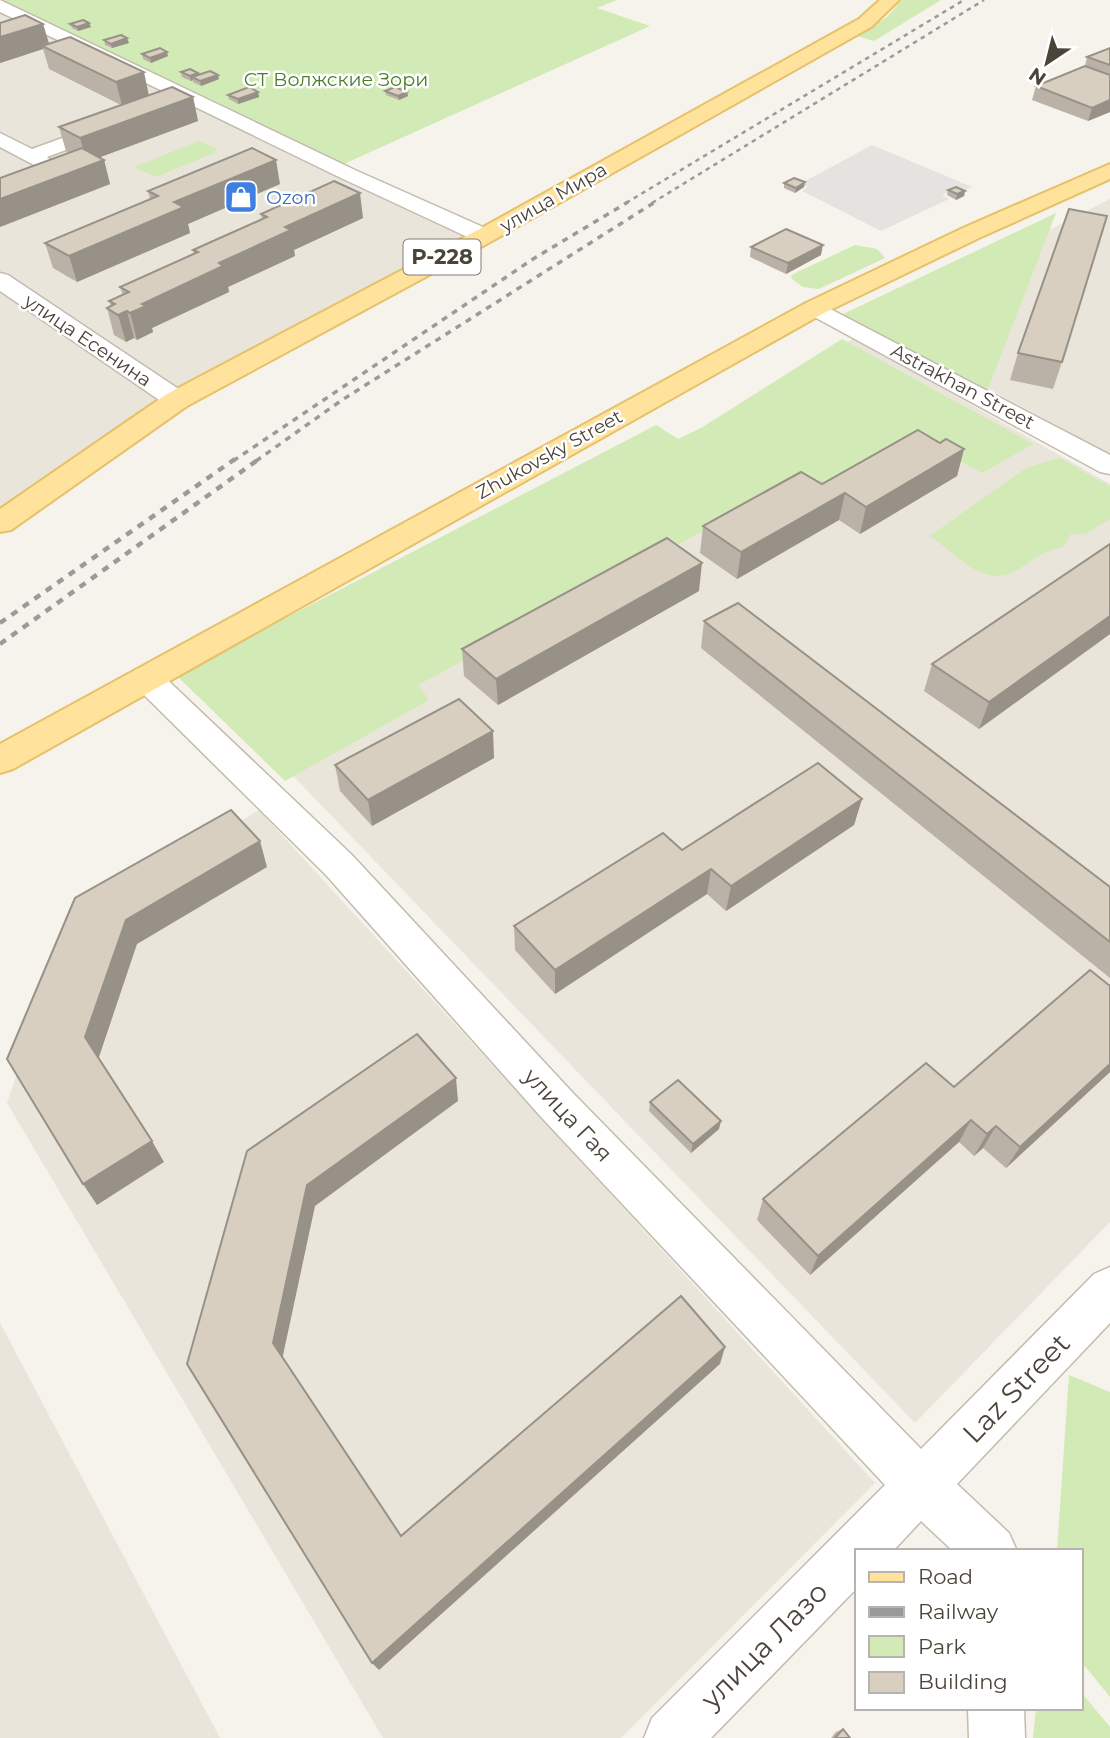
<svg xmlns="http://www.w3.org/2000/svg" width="1110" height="1738" font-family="Montserrat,sans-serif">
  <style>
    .residential { fill: #eae5da }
    .green { fill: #d2eab5 }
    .parking { fill: #e5e3e0 }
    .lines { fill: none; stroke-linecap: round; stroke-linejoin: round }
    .minor-casing { stroke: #c2bbae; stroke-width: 3 }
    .primary-casing { stroke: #e6c16a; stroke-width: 4 }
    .minor { fill: #fff; fill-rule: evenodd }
    .primary { fill: #ffe39c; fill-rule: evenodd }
    .rail-far2 { stroke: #9a9a9a; stroke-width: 2.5; stroke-dasharray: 4.5 4.5; stroke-linecap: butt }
    .rail-far1 { stroke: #9a9a9a; stroke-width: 3.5; stroke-dasharray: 6 6; stroke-linecap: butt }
    .rail { stroke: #9a9a9a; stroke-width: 4.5; stroke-dasharray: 7 7; stroke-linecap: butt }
    .wall { fill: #bab2a6 }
    .shaded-wall { fill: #979187 }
    .building { fill: #d8cfc1; stroke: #979187; stroke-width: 2 }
    .labels { text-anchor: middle; stroke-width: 5; stroke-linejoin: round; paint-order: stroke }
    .far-park-label { font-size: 19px; fill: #4a7f2a; stroke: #fff }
    .far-shop-label { font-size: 19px; fill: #366cbe; stroke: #fff; text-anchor: start }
    .far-street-label { font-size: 19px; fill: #4b4439; stroke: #fff }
    .shield { fill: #fff; stroke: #817c74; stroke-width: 2 }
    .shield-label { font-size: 21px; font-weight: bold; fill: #4b4439 }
    .street-label { font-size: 23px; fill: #4b4439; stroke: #fff }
    .near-street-label { font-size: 28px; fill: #4b4439; stroke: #fff }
  </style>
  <rect width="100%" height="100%" fill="#f6f3ec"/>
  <g class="residential">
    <polygon points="0,5 484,236 169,391 0,515"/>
    <polygon points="1110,199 1110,454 867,323"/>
    <polygon points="854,338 1110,484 1110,1222 915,1423 248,729"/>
    <polygon points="259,810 875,1483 621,1738 383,1738 7,1103 67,925"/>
    <polygon points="0,1323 220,1738 0,1738"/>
  </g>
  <g class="green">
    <polygon points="0,0 617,0 597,8 650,26 335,168"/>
    <polygon points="902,0 941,0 874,41 857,36 887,17"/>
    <polygon points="199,141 217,149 214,153 156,177 134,167"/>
    <polygon points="1056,213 986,394 841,315"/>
    <polygon points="855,245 877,249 885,258 819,289 803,287 792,279 791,276 795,273"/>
    <polygon points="842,339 1033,444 982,473 922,441 816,500 790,484 418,685 429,700 285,781 176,675 656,425 678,439 701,428"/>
    <path d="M1060,458C1078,467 1092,478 1110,486V519L1085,534H1071L1063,547C1040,551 1034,561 1015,571C982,589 955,552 930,536L1026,468Z"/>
    <polygon points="1069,1375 1110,1392 1110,1697 1080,1660 1080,1551 1057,1551"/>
    <polygon points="1080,1691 1110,1727 1110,1738 1033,1738 1036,1708 1080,1708"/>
  </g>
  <polygon class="parking" points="872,145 972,187 960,192 953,190 942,195 949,199 881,231 802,191 808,187 800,184"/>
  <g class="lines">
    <defs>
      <g id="minor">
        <polygon points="0,0 355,170 492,231 495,236 492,241 476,241 341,178 0,12"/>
        <polygon points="112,120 119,122 122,126 119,130 47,157 61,168 58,172 51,174 0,147 0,133 32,149"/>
        <polygon points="0,273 8,275 186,394 190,400 186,406 177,408 168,406 0,291"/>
        <polygon points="815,301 1110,455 1110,474 1100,472 807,313 803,308 807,303"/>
        <polygon points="146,667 157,670 352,855 572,1092 921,1449 1094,1274 1110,1267 1110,1323 957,1484 1009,1533 1017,1551 953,1551 921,1521 893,1551 856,1551 856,1589 711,1738 644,1738 652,1718 885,1485 542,1118 326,875 135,686 130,678 135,670"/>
        <polygon points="968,1708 1024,1708 1025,1738 969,1738"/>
      </g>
      <g id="primary">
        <polygon points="880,0 899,0 871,27 492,241 187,406 11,530 0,532 0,509 167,394 476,231 859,19"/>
        <polygon points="1110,164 1110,179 979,238 824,313 13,769 0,773 0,744 806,303 963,228"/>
      </g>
    </defs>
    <use href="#minor" class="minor-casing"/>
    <use href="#primary" class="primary-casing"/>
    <use href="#minor" class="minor"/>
    <use href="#primary" class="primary"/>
    <g class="rail-far2">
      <polyline points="626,203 964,0"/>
      <polyline points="652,203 984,0"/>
    </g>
    <g class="rail-far1">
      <polyline points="233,461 533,259 628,202"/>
      <polyline points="256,461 342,400 655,202"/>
    </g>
    <g class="rail">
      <polyline points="0,623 235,459"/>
      <polyline points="0,644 259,459"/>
    </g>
  </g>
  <g class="wall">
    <polygon points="89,23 91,27 78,31 72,28 70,24"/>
    <polygon points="43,24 49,44 149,95 193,97 198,121 100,157 104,160 110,184 0,227 0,178 69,153 66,151 59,127 121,105 49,69 43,49 0,63"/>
    <polygon points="104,40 129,43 112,48 105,45"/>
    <polygon points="1110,48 1110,112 1088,121 1032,100 1036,86 1085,66 1087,57"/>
    <polygon points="142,54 168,56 151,63 143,59"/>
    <polygon points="181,72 198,73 199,75 219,79 201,86 193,82 193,80 191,81 182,77"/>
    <polygon points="385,91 407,92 408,96 399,100 386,95"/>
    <polygon points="258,92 259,97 238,104 229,99 228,95"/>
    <polygon points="805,182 804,187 795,193 784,188 784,183"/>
    <polygon points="280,184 188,224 190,233 77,282 53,268 45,243 150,199 148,191"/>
    <polygon points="948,190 965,191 964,196 956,200 947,195"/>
    <polygon points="261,214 363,218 294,250 295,256 228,287 229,292 152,328 153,332 137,340 134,338 126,342 114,335 107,308 111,306 109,301 123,295 120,287 194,254 193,250 262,220"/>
    <polygon points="751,247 821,255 786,274 750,257"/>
    <polygon points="1018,353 1062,362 1053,389 1010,380"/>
    <polygon points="940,443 964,449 957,476 860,534 839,520 737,579 700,553 703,526"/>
    <polygon points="1110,544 1110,634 979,729 924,691 932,664"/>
    <polygon points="699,591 498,705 464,676 462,649"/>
    <polygon points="704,621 1110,887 1110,978 701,648"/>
    <polygon points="494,758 372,826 340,791 335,765"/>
    <polygon points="862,799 854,825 726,911 707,894 555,994 515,950 514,926 682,850"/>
    <polygon points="1110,1072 1006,1168 983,1148 974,1156 959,1142 810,1275 757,1220 763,1199 954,1087"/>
    <polygon points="650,1102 719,1129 691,1153 649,1111"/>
    <polygon points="843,1729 850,1738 831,1738 836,1732"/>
  </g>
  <g class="shaded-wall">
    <polygon points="89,23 91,27 78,31 77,27"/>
    <polygon points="43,24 50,47 42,46 43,49 0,63 0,37"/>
    <polygon points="127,38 129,43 112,48 111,44"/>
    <polygon points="167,52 168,56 151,63 150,58"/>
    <polygon points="144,72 149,96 122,105 116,82"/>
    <polygon points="198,73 199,77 192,77 193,80 191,81 190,76"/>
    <polygon points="218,75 219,79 201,86 200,81"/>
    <polygon points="258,92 259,97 238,104 238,99"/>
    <polygon points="407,92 408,96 399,100 398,96"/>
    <polygon points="193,97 198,121 87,162 80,138"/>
    <polygon points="1110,100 1110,112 1088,121 1092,108"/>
    <polygon points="104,160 110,184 0,227 0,199"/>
    <polygon points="276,160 280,184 188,224 190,233 77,282 69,256 174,202"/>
    <polygon points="805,182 804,187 795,193 796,188"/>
    <polygon points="965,191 964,196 956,200 957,194"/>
    <polygon points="360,193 363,218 294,250 295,256 228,287 229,292 152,328 153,332 137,340 130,313 142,304 219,263 285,227"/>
    <polygon points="823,245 821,255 786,274 788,263"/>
    <polygon points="127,311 134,338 126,342 118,315"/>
    <polygon points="964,449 957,476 860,534 866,507"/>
    <polygon points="845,493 839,520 737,579 741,552"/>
    <polygon points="702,563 699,591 498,705 496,679"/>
    <polygon points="1110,616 1110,634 979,729 989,702"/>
    <polygon points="493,731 494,758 372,826 368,800"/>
    <polygon points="862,799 854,825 726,911 731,886"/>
    <polygon points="260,841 267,867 137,944 98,1060 85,1037 126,920"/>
    <polygon points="711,869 707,894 555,994 555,970"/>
    <polygon points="1110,1064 1110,1072 1006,1168 1020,1147"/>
    <polygon points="456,1078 458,1101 315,1206 282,1360 273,1343 307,1185"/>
    <polygon points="971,1120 959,1142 810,1275 818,1256"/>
    <polygon points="721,1121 719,1129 691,1153 693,1144"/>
    <polygon points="996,1126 983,1148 974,1156 987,1134"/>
    <polygon points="152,1141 164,1162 97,1205 83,1184"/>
    <polygon points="725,1347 720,1364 379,1670 372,1663"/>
  </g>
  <g class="building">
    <polygon points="25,15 43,24 0,37 0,23"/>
    <polygon points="83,20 89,23 77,27 70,24"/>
    <polygon points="121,35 127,38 111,44 104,40"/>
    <polygon points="70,37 144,72 116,82 42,46"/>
    <polygon points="160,48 167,52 150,58 142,54"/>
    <polygon points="1110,48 1110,65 1087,57"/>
    <polygon points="1085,66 1110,75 1110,100 1092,108 1036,86"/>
    <polygon points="190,69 198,73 190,76 181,72"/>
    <polygon points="210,71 218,75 200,81 192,77"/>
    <polygon points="172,87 193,97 80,138 59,127"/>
    <polygon points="249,87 258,92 238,99 228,95"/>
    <polygon points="395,87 407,92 398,96 385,91"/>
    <polygon points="82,148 104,160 0,199 0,178"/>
    <polygon points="252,148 276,160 174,202 184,207 69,256 45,243 158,196 148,191"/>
    <polygon points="794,178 805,182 796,188 784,183"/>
    <polygon points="334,181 360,193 285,227 291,230 219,263 223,266 142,304 146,306 130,313 127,311 118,315 107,308 115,304 109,301 129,292 120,287 198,252 193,250 267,217 261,214"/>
    <polygon points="956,187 965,191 957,194 948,190"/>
    <polygon points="1069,209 1107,216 1062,362 1018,353"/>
    <polygon points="786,229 823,245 788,263 751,247"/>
    <polygon points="918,430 940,443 946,439 964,449 866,507 845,493 741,552 703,526 801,472 822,484"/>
    <polygon points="667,538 702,563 496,679 462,649"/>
    <polygon points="1110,544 1110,616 989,702 932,664"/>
    <polygon points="738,603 1110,887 1110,942 704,621"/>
    <polygon points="459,699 493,731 368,800 335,765"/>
    <polygon points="818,763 862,799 731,886 711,869 555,970 514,926 663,833 682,850"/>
    <polygon points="231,810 260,841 126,920 85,1037 152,1141 83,1184 7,1059 75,898"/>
    <polygon points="1090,970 1110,986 1110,1064 1020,1147 996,1126 987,1134 971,1120 818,1256 763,1199 926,1063 954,1087"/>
    <polygon points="417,1034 456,1078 307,1185 273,1343 401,1536 681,1296 725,1347 372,1663 187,1364 247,1151"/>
    <polygon points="678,1080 721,1121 693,1144 650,1102"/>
    <polygon points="843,1729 850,1738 835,1738"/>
  </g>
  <defs>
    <symbol id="shop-square" viewBox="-11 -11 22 22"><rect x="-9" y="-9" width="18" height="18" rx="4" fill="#3f7fe0" stroke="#fff"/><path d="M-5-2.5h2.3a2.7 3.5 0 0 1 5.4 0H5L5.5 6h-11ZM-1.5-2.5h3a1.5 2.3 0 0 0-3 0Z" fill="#fff"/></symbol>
  </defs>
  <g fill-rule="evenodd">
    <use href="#shop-square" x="222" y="178" width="38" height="38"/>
  </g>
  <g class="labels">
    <g class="far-park-label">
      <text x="336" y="86">СТ Волжские Зори</text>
    </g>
    <g class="far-shop-label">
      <text x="266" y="204">Ozon</text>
    </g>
    <g class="far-street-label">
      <text transform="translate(553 197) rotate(-30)" y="7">улица Мира</text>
      <text transform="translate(88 340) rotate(34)" y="7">улица Есенина</text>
      <text transform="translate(963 386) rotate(28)" y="7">Astrakhan Street</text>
      <text transform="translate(549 454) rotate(-29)" y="7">Zhukovsky Street</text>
    </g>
    <rect class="shield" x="403.5" y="239.5" width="77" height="35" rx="5"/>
    <g class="shield-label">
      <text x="442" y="264">Р-228</text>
    </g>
    <g class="street-label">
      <text transform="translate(568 1115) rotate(47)" y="8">улица Гая</text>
    </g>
    <g class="near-street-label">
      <text transform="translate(1016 1388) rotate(-46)" y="10">Laz Street</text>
      <text transform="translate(764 1645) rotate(-45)" y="10">улица Лазо</text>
    </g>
  </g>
  <rect x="855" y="1549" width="228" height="161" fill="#ffffff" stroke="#b7b4b0" stroke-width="2"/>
  <rect x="869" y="1572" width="35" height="10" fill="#ffe39c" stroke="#b7b4b0" stroke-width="2"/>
  <text x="918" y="1584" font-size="21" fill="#4b4439">Road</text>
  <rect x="869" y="1607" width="35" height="10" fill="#9a9a9a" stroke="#b7b4b0" stroke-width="2"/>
  <text x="918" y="1619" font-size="21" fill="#4b4439">Railway</text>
  <rect x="869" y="1636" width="35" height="21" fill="#d2eab5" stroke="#b7b4b0" stroke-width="2"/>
  <text x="918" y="1654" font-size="21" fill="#4b4439">Park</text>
  <rect x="869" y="1672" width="35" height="21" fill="#d8cfc1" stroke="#b7b4b0" stroke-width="2"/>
  <text x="918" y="1689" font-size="21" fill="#4b4439">Building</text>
  <g transform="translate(1047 63) rotate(215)" stroke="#ffffff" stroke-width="5" paint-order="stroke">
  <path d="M0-5L12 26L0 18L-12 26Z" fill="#4b4439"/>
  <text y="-10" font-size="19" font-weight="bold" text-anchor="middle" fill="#4b4439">N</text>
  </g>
</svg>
